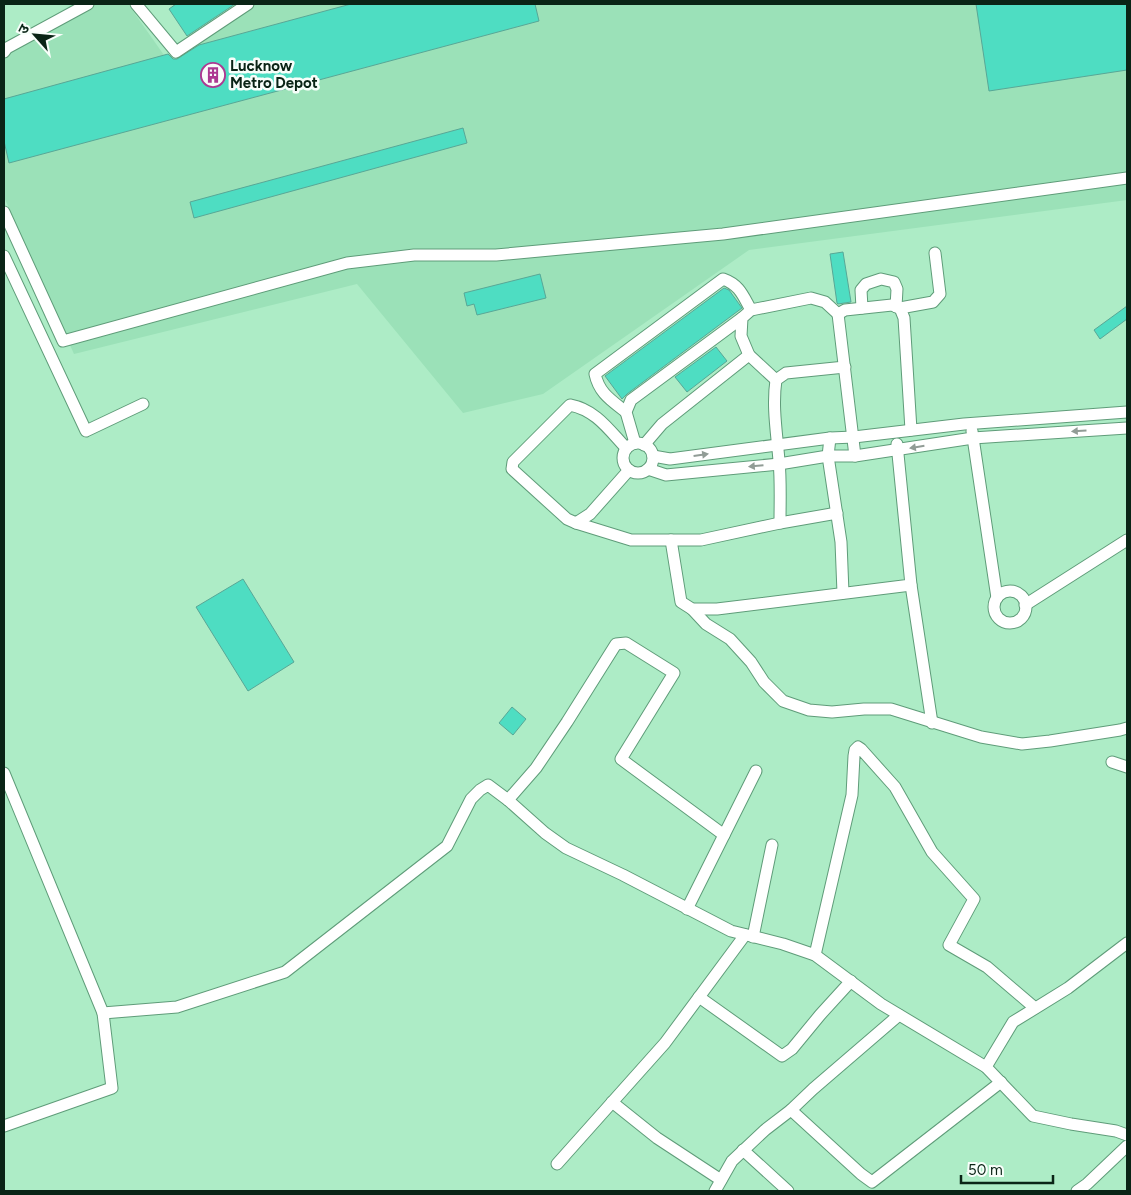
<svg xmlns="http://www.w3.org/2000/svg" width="1131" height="1195" font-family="Figtree,'Noto Sans Devanagari',sans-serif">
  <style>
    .built { fill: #9be1b8 }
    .building { fill: #4eddc2; stroke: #58a796 }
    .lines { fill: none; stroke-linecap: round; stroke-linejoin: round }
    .street-casing { stroke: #5f9c79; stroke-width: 13 }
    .street { stroke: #fff; stroke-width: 11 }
    .oneway { fill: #919c96 }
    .labels { text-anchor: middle; stroke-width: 5; stroke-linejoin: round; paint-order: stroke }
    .poi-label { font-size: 15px; font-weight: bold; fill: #0a2416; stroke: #f8fefa; text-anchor: start }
  </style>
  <rect width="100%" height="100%" fill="#adecc6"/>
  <polygon class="built" points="73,4 128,4 166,58 243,4 1127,4 1127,200 749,250 543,394 463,413 357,284 74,354 4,197 4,45"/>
  <g class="building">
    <polygon points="176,4 235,4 187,36 169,9"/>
    <polygon points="351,4 535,4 539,21 9,163 4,141 4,99 168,54 173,59 177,59 199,45"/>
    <polygon points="976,4 1127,4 1127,70 989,91"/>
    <polygon points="463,128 467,143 194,218 190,202"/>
    <polygon points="843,252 851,302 838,304 837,303 830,254"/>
    <polygon points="540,274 546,298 477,315 474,304 467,306 464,293"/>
    <polygon points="724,288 729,290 742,308 627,394 622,399 605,376"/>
    <polygon points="1127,306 1127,319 1100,339 1094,330"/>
    <polygon points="716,347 727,361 687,392 675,377"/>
    <polygon points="243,579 294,662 248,691 196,607"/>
    <polygon points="512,707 526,719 513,735 499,723"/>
  </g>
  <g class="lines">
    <defs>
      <g id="street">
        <polyline points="136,4 176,52 248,4"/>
        <polyline points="4,52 7,48 88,4"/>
        <polyline points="4,212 63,341 347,263 414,255 496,255 723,234 1127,178"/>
        <polyline points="4,256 86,431 143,404"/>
        <polyline points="862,308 861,290 866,284 881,279 894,282 897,289 896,307"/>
        <polyline points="900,308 933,302 940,294 935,253"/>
        <polyline points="776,380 749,355 741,336 742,318 751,310 811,298 825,302 838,314"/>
        <path d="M626,412C611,400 599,393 595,374L723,279C740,285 743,296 751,310"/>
        <polyline points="972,431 997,598"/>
        <polyline points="830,438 828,456 841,542 843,593"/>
        <polyline points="635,443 626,412 631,400 742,318"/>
        <circle cx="638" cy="458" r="15"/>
        <polyline points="644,445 662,424 749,355"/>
        <path d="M626,448C609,430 596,410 570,405L513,462L512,469L567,519L576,523L590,514L629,470"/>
        <polyline points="653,456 670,459 830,438 854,437 964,424 1127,412"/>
        <polyline points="855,456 838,314 845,310 892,305 900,308 904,318 911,430"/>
        <polyline points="648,469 666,475 779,464 828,456 855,456 973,438 1127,428"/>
        <polyline points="576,523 631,540 701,540 780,523 837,513"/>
        <path d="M780,523C780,502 781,481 779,461C777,434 772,407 776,380L786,373L845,367"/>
        <polyline points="671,540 681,602 692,609 717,609 911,585 897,444"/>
        <polyline points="911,585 932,723"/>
        <circle cx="1010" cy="607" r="16"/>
        <polyline points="1025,605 1127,540"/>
        <polyline points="692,609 706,624 730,639 751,662 764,682 783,701 809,710 832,712 864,709 891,709 981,737 1022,744 1050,741 1120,730 1127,728"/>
        <polyline points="1112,762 1127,767"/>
        <polyline points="4,773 103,1013 177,1007 285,972 447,846 471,799 480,790 488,785 508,800 545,833 566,848 623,875 731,931 783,944 815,955 881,1004 986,1067 1033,1116 1071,1124 1116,1131 1127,1135"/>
        <polyline points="508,800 536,768 567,722 616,644 626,643 674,673 621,759 724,835"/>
        <polyline points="687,909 756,771"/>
        <polyline points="753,937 772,845"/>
        <polyline points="815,955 852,795 854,756 855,750 858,747 861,749 895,787 932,852 974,899 949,945 987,967 1035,1008"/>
        <polyline points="699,997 782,1056 792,1049 820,1015 851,981"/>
        <polyline points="986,1067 1013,1022 1068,988 1127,943"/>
        <polyline points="612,1102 657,1138 721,1180"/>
        <polyline points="791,1110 861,1174 872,1182 1001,1082"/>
        <polyline points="4,1126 112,1088 103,1013"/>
        <polyline points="743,1150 788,1191"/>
        <polyline points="557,1164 665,1043 745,935"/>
        <polyline points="715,1191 732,1161 765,1130 791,1110 813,1089 899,1015"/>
        <polyline points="1077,1191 1087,1184 1127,1146"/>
      </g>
    </defs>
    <use href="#street" class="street-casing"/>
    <use href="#street" class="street"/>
  </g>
  <defs><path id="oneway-solid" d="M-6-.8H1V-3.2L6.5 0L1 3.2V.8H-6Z" transform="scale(1.25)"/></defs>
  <g class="oneway">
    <use href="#oneway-solid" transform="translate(1079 431) rotate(177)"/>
    <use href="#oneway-solid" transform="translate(917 447) rotate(171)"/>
    <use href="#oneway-solid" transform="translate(701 455) rotate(-8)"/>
    <use href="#oneway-solid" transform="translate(756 466) rotate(175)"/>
  </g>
  <defs>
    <symbol id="building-ring" viewBox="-11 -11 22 22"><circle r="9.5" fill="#f8fefa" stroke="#ac3992" stroke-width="1.5"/><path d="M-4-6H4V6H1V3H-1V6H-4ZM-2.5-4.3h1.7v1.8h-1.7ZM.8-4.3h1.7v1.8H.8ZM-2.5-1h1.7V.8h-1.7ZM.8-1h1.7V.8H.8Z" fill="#ac3992"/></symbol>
  </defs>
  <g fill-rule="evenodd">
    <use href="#building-ring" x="199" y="61" width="28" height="28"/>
  </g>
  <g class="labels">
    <g class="poi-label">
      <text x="230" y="71">Lucknow<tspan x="230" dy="17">Metro Depot</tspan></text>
    </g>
  </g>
  <rect width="1131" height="1195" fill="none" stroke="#0a2416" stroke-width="10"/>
  <g transform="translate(35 35) rotate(297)" stroke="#f8fefa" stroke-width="4" paint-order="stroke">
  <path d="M0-4L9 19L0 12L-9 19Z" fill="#0a2416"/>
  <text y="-8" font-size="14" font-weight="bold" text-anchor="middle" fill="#0a2416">उ</text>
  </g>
  <path d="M961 1175v8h92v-8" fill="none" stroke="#0a2416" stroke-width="2.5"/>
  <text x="968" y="1175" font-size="15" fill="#0a2416" stroke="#f8fefa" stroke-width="4" paint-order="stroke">50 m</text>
</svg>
